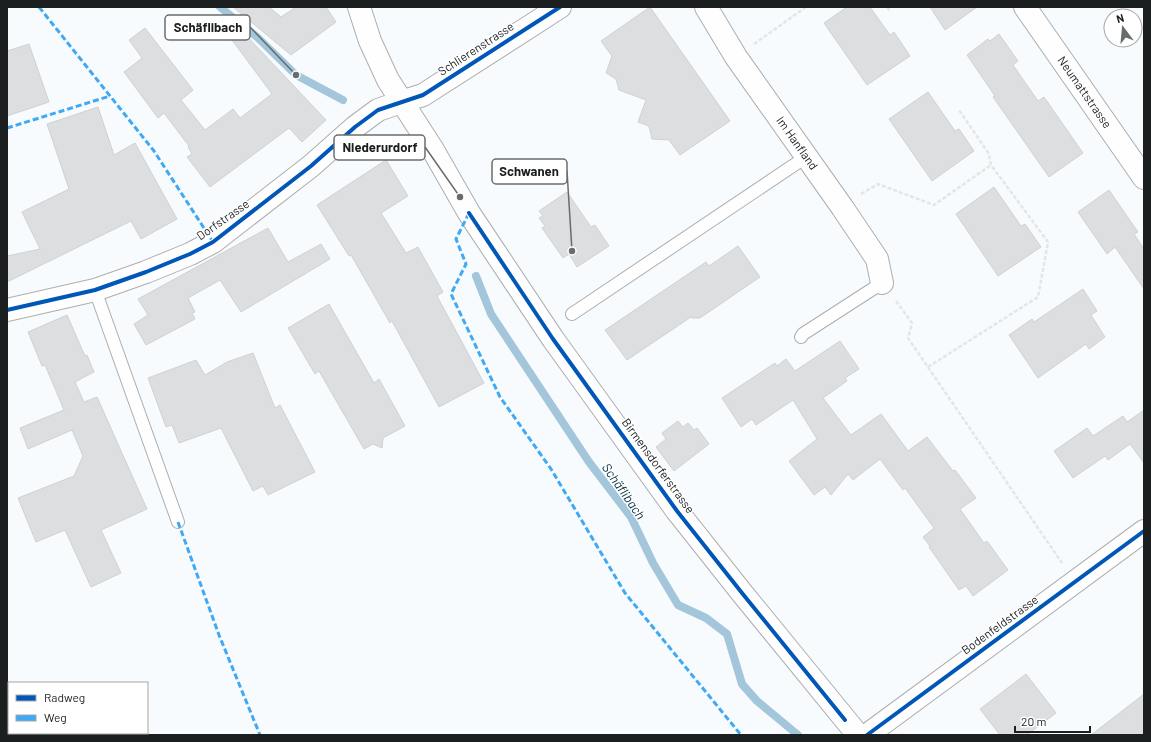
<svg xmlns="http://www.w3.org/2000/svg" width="1151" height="742" font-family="Barlow,sans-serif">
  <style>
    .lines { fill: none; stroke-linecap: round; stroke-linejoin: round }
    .stream { stroke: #a3c6db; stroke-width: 8 }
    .building { fill: #dcdee0; stroke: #cfd1d3 }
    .service-casing { stroke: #acaeb0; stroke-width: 14 }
    .minor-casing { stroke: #acaeb0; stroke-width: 24 }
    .tertiary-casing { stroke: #acaeb0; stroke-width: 24 }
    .secondary-casing { stroke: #acaeb0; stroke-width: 24 }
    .path { stroke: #e4e5e5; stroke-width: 2.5; stroke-dasharray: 4 2; stroke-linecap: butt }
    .service { stroke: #fefeff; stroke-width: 12 }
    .minor { stroke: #fefeff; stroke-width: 22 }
    .tertiary { stroke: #fefeff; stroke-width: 22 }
    .secondary { stroke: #fefeff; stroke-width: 22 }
    .quiet { stroke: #3fa9f5; stroke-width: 3; stroke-dasharray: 6 3; stroke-linecap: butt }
    .cycleway-casing { stroke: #fff; stroke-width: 6 }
    .cycleway { stroke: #0057b8; stroke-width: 4 }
    .labels { text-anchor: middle; stroke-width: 3; stroke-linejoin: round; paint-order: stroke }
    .street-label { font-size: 12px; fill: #1c1f20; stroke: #fff }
    .water-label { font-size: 13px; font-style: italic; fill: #022f43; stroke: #fff }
    .leader { fill: none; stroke: #696c6d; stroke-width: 1.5 }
    .callout-dot { fill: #696c6d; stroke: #fff; stroke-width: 1.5 }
    .callout { fill: #fff; stroke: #696c6d; stroke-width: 1.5 }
    .callout-label { font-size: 13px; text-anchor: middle; font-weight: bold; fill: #1c1f20 }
  </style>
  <rect width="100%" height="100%" fill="#f8fbfd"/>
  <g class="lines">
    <g class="stream">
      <polyline points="220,7 257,37 296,75 343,100"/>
      <polyline points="476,276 491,314 589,462 631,517 653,563 678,605 706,618 727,634 742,684 757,701 798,735"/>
    </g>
  </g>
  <g class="building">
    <polygon points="233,7 269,7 281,17 296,7 326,7 336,22 291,55"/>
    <polygon points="650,7 730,121 680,155 669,140 652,139 649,126 638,122 646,100 619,90 616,79 606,73 612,56 601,41"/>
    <polygon points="847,7 870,7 890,35 894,32 910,56 867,85 824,23"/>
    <polygon points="930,7 977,7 945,30"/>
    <polygon points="145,28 193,90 181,100 205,130 233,109 240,118 272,94 232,40 242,31 326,120 302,142 289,128 210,187 187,157 192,154 188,147 189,146 164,113 158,118 124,72 142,58 129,40"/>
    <polygon points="999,34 1018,61 1013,65 1038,101 1044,97 1083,153 1049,177 993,97 995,96 967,55 988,39 990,41"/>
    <polygon points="29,44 49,102 7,116 7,51"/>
    <polygon points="928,92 955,131 959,129 974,151 932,181 889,119"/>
    <polygon points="98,107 114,155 135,143 177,219 141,239 131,221 7,282 7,256 40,249 22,212 69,189 47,124"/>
    <polygon points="386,160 408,196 381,213 406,253 418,247 443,292 437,296 484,383 439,407 392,321 390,323 351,255 349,256 317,205"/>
    <polygon points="994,187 1021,226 1025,224 1041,247 998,276 956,214"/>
    <polygon points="1109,190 1138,232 1134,234 1144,249 1144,289 1115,247 1107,254 1078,212"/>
    <polygon points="567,192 591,227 595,225 609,246 577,267 569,254 563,258 542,228 545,226 539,218 543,216 539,211"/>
    <polygon points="268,228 288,262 321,244 330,259 241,312 220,280 188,298 195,312 192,313 195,319 146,345 134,324 148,315 138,299"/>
    <polygon points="738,246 760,277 700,318 692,318 691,317 627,360 605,330 706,262 709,266"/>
    <polygon points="1083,289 1097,311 1091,315 1105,337 1089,349 1086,344 1038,378 1009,335 1032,319 1034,322"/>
    <polygon points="329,304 374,383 379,379 405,426 383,438 382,448 373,444 364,449 319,371 315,374 288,328"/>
    <polygon points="67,315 85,356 87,355 94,372 75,382 84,402 97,397 147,509 101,530 121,573 91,587 65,530 36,542 18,498 74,476 83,456 72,430 28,449 20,428 64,410 45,365 42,366 28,332"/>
    <polygon points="840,341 859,369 845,378 847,381 823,398 851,435 881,414 908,451 927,437 953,471 955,470 976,498 960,509 984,543 987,541 1008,570 973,596 966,586 959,590 929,547 930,546 923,537 934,528 905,488 903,490 880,459 853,480 848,474 831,495 825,487 814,495 789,461 817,439 793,400 756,425 752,419 741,427 722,398 775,363 777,366 786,359 795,371"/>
    <polygon points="253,353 275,408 280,405 315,472 268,495 263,486 253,491 221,428 179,443 172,425 166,427 148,378 196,360 205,375 227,362"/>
    <polygon points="1144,410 1144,463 1130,444 1108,460 1105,456 1073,478 1054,451 1087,428 1093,436 1123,416 1127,422"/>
    <polygon points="678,421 683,427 688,423 694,430 697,428 709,444 674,471 656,447 666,439 662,433"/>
    <polygon points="1026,674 1056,713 1027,735 1000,735 980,709"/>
    <polygon points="1144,694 1144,735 1091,735"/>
  </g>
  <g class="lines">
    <defs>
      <g id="service">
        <polyline points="95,290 178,522"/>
        <polyline points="572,314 806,157"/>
        <polyline points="801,337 803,334 882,283"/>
      </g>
      <g id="minor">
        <path id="s1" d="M706,7L736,57L842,207L877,259L882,283"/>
        <path id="s2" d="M1025,7L1144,178"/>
        <polyline points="7,310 95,290 146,272 190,254 213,242 311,166 355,127 378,110 401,102"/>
        <polyline points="867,735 1144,531"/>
      </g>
      <polyline id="tertiary" points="401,102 423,95 560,7"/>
      <polyline id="secondary" points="359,7 370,41 388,80 433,150 469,213 553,339 677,511 742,593 858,735"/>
    </defs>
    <use href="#service" class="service-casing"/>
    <use href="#minor" class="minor-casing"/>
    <use href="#tertiary" class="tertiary-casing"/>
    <use href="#secondary" class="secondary-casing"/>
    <g class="path">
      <polyline points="887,7 890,11"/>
      <polyline points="754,44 806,7"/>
      <polyline points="861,194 878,184 934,205 991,165"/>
      <polyline points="896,301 912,323 908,338 1062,563"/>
      <polyline points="928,367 1038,297 1048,242 991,165 989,154 959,110"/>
    </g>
    <use href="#service" class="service"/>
    <use href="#minor" class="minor"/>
    <use href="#tertiary" class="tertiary"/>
    <use href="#secondary" class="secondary"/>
    <g class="quiet">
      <polyline points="39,7 154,151 213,242"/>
      <polyline points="7,128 110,96"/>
      <polyline points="469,213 456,239 466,264 451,294 500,397 551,469 625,593 741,735"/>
      <polyline points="178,522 219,635 260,735"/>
    </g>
    <defs>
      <g id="cycleway">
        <polyline points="469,213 553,339 677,511 742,593 845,720"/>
        <polyline points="7,310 95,290 146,272 190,254 213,242 311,166 355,127 378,110 423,95 560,7"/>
        <polyline points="867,735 1144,531"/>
      </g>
    </defs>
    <use href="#cycleway" class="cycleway-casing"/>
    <use href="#cycleway" class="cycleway"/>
  </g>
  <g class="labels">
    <g class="street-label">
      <text transform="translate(476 49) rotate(-33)" y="4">Schlierenstrasse</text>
      <text dy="4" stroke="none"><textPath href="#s2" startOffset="104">Neumattstrasse</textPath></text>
      <text dy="4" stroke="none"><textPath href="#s1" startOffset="164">Im Hanfland</textPath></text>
      <text transform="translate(223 220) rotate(-35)" y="4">Dorfstrasse</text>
      <text transform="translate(658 466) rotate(54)" y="4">Birmensdorferstrasse</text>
      <text transform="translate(1000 625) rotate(-36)" y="4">Bodenfeldstrasse</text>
    </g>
    <g class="water-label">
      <text transform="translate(624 491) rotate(55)" y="5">Schäflibach</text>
    </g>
  </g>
  <path class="leader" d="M296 75L250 27M460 197L425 147M572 251L567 171"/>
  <g class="callout-dot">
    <circle cx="296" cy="75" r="4"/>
    <circle cx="460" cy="197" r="4"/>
    <circle cx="572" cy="251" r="4"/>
  </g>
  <g class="callout">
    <rect x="165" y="15" width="85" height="25" rx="4"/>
    <rect x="334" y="135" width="91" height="25" rx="4"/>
    <rect x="492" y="159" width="75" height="25" rx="4"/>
  </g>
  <g class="callout-label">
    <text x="208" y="32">Schäflibach</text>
    <text x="380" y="152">Niederurdorf</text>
    <text x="529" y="176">Schwanen</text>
  </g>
  <rect width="1151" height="742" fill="none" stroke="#1c1f20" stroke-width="16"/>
  <rect x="8" y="682" width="140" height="52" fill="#ffffff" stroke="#a4a5a6"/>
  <rect x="16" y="695" width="20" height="6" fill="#0057b8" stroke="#a4a5a6"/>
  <text x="44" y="702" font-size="12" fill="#1c1f20">Radweg</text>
  <rect x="16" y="715" width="20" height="6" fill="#3fa9f5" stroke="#a4a5a6"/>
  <text x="44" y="722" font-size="12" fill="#1c1f20">Weg</text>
  <g transform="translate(1123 28) rotate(344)"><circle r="19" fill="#ffffff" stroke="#a4a5a6"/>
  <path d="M0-3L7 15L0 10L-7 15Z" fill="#696c6d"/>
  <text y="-6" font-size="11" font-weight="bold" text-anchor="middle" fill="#1c1f20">N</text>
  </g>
  <path d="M1015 726v6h75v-6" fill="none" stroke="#1c1f20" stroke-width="2"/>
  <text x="1021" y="726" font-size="12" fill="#1c1f20" stroke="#ffffff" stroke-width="3" paint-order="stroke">20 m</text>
</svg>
